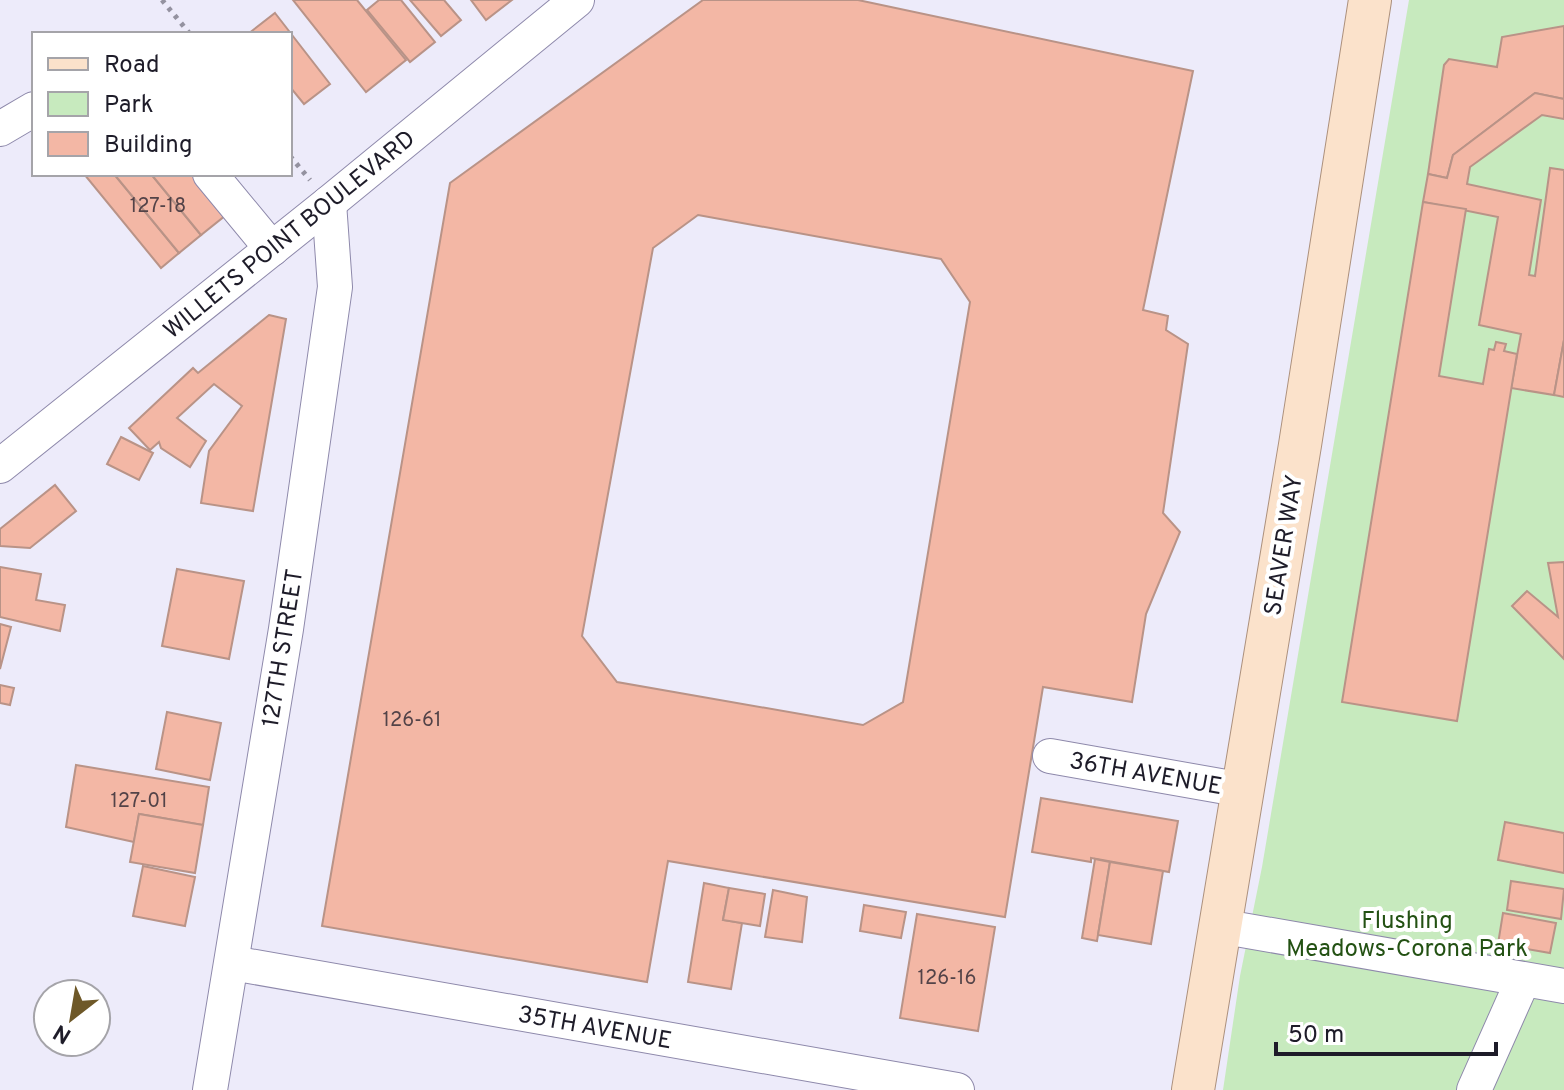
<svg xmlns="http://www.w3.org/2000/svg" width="1564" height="1090" font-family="Overpass,sans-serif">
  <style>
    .green { fill: #c7eabe }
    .building { fill: #f3b7a5; stroke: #b99387; stroke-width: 2; fill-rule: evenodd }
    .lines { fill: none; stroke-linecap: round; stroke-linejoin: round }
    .minor-casing { stroke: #8e89ab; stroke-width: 36 }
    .major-casing { stroke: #ac907c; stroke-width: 44 }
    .path { stroke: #9492a0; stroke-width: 5; stroke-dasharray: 4 6; stroke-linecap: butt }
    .minor { stroke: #fff; stroke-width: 34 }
    .major { stroke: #fbe2cb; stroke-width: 42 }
    .labels { text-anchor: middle; stroke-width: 8; stroke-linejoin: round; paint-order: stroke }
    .number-label { font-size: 20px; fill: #534348 }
    .street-label { font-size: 24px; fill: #1e1c29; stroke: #fff }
    .park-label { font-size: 24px; fill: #235113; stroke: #fff }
  </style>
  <rect width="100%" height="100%" fill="#edebfa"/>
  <polygon class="green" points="1409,0 1564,0 1564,1090 1223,1090 1240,976 1262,867"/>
  <g class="building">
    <polygon points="293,0 357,0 406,60 366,92"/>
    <polygon points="379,0 401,0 435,42 410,62 367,10"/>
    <polygon points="410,0 444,0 461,20 441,36"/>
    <polygon points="471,0 512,0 486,20"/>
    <path d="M703,0H858L1193,71L1143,310L1168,316L1166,330L1188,344L1163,513L1180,532L1146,614L1132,702L1043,687L1005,917L668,861L647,982L322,926L450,183ZM698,215L941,259L970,302L903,702L863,725L617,682L582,636L653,248Z"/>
    <polygon points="275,13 330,84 304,104 290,87 290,34 248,34"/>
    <polygon points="1564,26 1564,99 1535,93 1453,155 1447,178 1428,174 1444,65 1449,59 1497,67 1502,37"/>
    <polygon points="1535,93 1564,99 1564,119 1542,115 1470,167 1467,184 1541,200 1529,275 1535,276 1550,168 1564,170 1564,340 1554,395 1511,388 1521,334 1479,325 1498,217 1423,202 1428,174 1447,178 1453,155"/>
    <polygon points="84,174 114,174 179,253 161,268"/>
    <polygon points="114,174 151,174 201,235 179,253"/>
    <polygon points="151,174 193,174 226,215 201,235"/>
    <polygon points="1423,202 1466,209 1439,376 1483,384 1489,349 1494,350 1496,342 1506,344 1504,351 1517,354 1457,721 1342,702"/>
    <polygon points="269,315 286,319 253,511 201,503 209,451 242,406 214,384 177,418 206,441 190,467 161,448 159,442 150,450 129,428 193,368 198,373"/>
    <polygon points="1564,340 1564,397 1554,395"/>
    <polygon points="121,437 153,453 139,480 107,464"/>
    <polygon points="55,485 76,511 30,548 0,546 0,529"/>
    <polygon points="1564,562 1564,659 1512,606 1527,591 1558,617 1548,563"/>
    <polygon points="0,567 41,574 36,600 65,605 60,631 0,617"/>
    <polygon points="177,569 244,581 229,659 162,646"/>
    <polygon points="0,624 11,627 0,669"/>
    <polygon points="0,685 14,688 10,705 0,703"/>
    <polygon points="167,712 221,723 210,780 156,769"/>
    <polygon points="76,765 209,787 203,825 139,814 134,842 66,827"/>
    <polygon points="1041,798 1178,821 1169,872 1091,858 1091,862 1032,852"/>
    <polygon points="139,814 203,825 195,873 130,862"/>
    <polygon points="1505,822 1564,833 1564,873 1498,860"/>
    <polygon points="1095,859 1110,862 1097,941 1082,938"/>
    <polygon points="1110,862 1163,871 1151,944 1098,935"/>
    <polygon points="143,866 195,877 185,926 133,916"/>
    <polygon points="1511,881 1564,889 1561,919 1507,910"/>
    <polygon points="704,883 729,888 723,920 742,923 731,989 688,982"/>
    <polygon points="729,888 765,894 760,926 723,920"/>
    <polygon points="773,890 807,897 802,942 765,937"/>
    <polygon points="864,905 906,912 901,938 860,931"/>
    <polygon points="1503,913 1556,923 1550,953 1498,944"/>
    <polygon points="917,914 995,927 978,1031 900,1018"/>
  </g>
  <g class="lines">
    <defs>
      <g id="minor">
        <polyline points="0,129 34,109"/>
        <polyline points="210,174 272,249"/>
        <polyline points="0,466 329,203 577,0"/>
        <polyline points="1050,756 1243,790"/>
        <polyline points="1219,926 1564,986"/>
        <polyline points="232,963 957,1090"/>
        <polyline points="210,1090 286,629 335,287 329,203"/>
        <polyline points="1474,1090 1523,980"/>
      </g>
      <polyline id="major" points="1193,1090 1300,445 1370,0"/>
    </defs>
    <use href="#minor" class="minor-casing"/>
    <use href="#major" class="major-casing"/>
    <g class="path">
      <polyline points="162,0 190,34"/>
      <polyline points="290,156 310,180"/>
    </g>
    <use href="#minor" class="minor"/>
    <use href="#major" class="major"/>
  </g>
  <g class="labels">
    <g class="number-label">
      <text x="158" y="212">127-18</text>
      <text x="412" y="726">126-61</text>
      <text x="139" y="807">127-01</text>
      <text x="947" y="984">126-16</text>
    </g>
    <g class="street-label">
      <text transform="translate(289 234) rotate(-39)" y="8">WILLETS POINT BOULEVARD</text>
      <text transform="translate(1283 545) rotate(-81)" y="8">SEAVER WAY</text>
      <text transform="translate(282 648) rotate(-81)" y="8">127TH STREET</text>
      <text transform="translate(1146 773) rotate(10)" y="8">36TH AVENUE</text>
      <text transform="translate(595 1027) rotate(10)" y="8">35TH AVENUE</text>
    </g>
    <g class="park-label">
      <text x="1407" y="928">Flushing<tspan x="1407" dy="28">Meadows-Corona Park</tspan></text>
    </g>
  </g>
  <rect x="32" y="32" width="260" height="144" fill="#ffffff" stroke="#a5a4a9" stroke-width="2"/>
  <rect x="48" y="58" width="40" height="12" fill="#fbe2cb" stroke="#a5a4a9" stroke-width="2"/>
  <text x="104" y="72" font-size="24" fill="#1e1c29">Road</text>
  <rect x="48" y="92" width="40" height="24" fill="#c7eabe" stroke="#a5a4a9" stroke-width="2"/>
  <text x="104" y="112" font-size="24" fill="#1e1c29">Park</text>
  <rect x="48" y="132" width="40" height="24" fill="#f3b7a5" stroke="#a5a4a9" stroke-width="2"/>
  <text x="104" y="152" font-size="24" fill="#1e1c29">Building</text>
  <g transform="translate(72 1018) rotate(211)"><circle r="38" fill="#ffffff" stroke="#a5a4a9" stroke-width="2"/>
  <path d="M0-6L14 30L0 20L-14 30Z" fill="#6e5828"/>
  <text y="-12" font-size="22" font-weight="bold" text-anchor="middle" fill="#1e1c29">N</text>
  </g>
  <path d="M1276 1042v12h220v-12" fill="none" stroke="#1e1c29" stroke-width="4"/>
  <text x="1288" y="1042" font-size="24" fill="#1e1c29" stroke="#ffffff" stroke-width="6" paint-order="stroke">50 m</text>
</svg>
